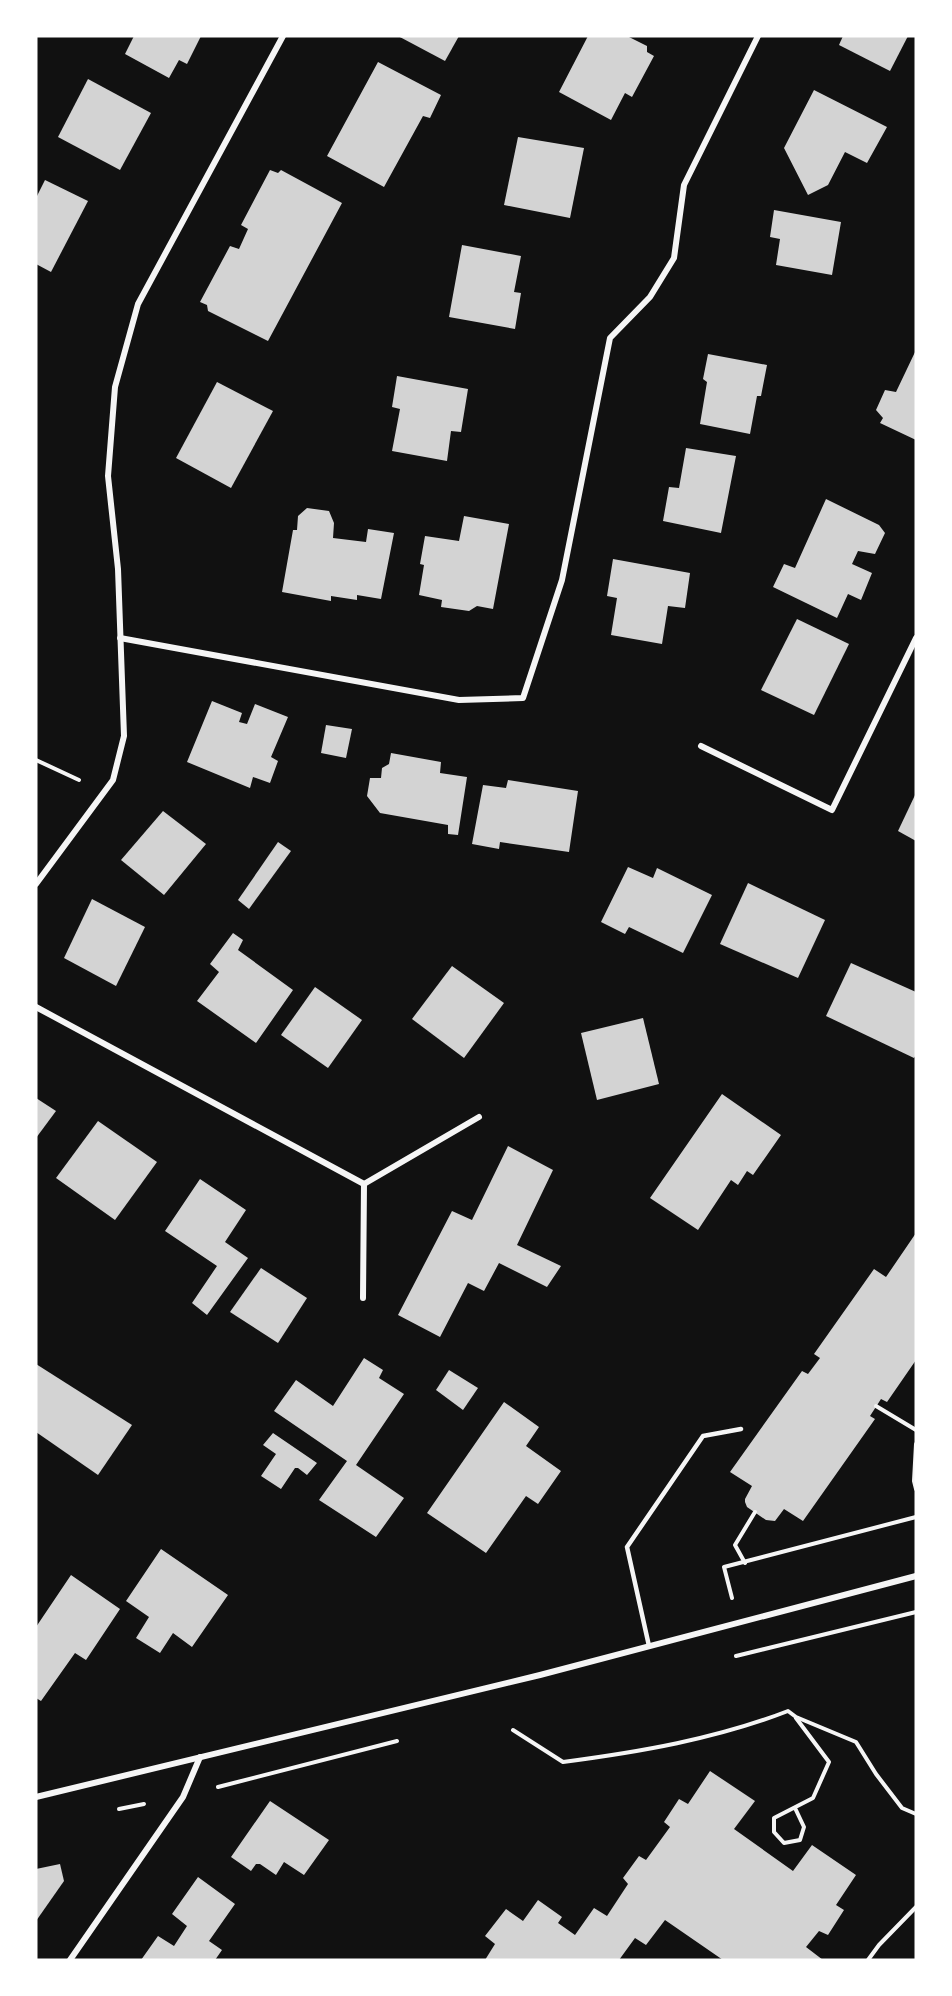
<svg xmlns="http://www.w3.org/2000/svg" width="952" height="1996" font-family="Spectral,serif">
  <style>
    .building { fill: #d3d3d3 }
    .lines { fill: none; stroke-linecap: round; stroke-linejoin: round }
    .path { stroke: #f5f5f5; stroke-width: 4 }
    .service { stroke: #f5f5f5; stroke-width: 4.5 }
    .minor { stroke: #f5f5f5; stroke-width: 6 }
  </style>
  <rect width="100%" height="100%" fill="#111"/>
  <g class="building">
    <polygon points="134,36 201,36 187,64 179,60 169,78 125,54"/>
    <polygon points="398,36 459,36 445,61"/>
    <polygon points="588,36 627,36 647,46 647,52 654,56 632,97 625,93 611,120 559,92"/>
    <polygon points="843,36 908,36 890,71 839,45"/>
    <polygon points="378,62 441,95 430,118 423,116 384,187 327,156"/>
    <polygon points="88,79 151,113 120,170 58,137"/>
    <polygon points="814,90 887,127 867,163 845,152 828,185 808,195 784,148"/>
    <polygon points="518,137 584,148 570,218 504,205"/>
    <polygon points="270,170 278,173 281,170 342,203 268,341 208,311 207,305 200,302 230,246 239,249 248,229 241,225"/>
    <polygon points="45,180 88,201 51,272 36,264 36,198"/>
    <polygon points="774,210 841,222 832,275 776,265 780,239 770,237"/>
    <polygon points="462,245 521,256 514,292 521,293 515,329 449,317"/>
    <polygon points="916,350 916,440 880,423 883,418 876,410 885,390 896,392"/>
    <polygon points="708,354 767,365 761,396 757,396 750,434 700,424 707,382 703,379"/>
    <polygon points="397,376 468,389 461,432 451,431 447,461 392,451 400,409 392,407"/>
    <polygon points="217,382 273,411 231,488 176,458"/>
    <polygon points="686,448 736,456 721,533 663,521 669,487 679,488"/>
    <polygon points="826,499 879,525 885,533 875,554 858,551 852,564 872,573 861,600 848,594 837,618 773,587 784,564 795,568"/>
    <polygon points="307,508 329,511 334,523 333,538 366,542 368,529 394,533 381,599 357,595 357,600 331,596 331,601 282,592 293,530 297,530 298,516"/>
    <polygon points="464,516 509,524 493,609 477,606 469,611 441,607 442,600 419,595 424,565 420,564 425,536 459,541"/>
    <polygon points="613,559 690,573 685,608 668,606 662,644 611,635 617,598 607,596"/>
    <polygon points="797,619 849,644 814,715 761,690"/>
    <polygon points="212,701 242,713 239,722 247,724 255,704 288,717 271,757 278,761 270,783 253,777 250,788 187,762"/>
    <polygon points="326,725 352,729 346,758 321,753"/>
    <polygon points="391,753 441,762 440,773 467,777 458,835 448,834 448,825 380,813 367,796 370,778 381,778 382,768 389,764"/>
    <polygon points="508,780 578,791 569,852 500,842 499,849 472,844 483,785 506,788"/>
    <polygon points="916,793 916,841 898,831"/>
    <polygon points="163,811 206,844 164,895 121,860"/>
    <polygon points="278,842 291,851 249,909 238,900"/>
    <polygon points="628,867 653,878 657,868 712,895 683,953 629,927 625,934 601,922"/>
    <polygon points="748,883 825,920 798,978 720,944"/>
    <polygon points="92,899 145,927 116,986 64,958"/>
    <polygon points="233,933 243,940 238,950 293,990 256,1043 197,1001 219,972 210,964"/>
    <polygon points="851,963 916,992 916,1055 914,1058 826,1016"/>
    <polygon points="452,966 504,1003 464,1058 412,1019"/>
    <polygon points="315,987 362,1020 328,1068 281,1035"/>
    <polygon points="643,1018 659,1084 597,1100 581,1033"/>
    <polygon points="722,1094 781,1135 753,1175 747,1171 738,1185 731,1180 698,1230 650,1198"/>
    <polygon points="36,1098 56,1111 36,1138"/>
    <polygon points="98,1121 157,1162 115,1220 56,1178"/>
    <polygon points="508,1146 553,1170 517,1245 561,1266 547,1287 499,1263 484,1291 468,1283 440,1337 398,1315 452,1211 472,1220"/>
    <polygon points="200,1179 246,1210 225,1242 248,1258 207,1315 192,1303 217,1266 165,1231"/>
    <polygon points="916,1233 916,1360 887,1402 881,1399 870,1416 875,1419 803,1521 784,1509 775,1521 766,1520 747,1507 745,1502 745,1499 752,1486 730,1472 802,1371 808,1374 820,1358 814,1354 874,1269 886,1277"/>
    <polygon points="261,1268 307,1298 278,1343 230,1312"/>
    <polygon points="364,1358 383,1370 379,1378 404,1394 356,1465 404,1498 376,1537 319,1500 347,1461 274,1411 296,1380 333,1406"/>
    <polygon points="36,1364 132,1425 98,1475 36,1432"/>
    <polygon points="449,1370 478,1388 463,1410 436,1390"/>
    <polygon points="504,1402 539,1427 526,1446 561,1471 538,1504 526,1496 486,1553 427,1513"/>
    <polygon points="273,1433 317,1463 307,1475 298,1468 295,1468 281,1489 261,1476 276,1454 263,1445"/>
    <polygon points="161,1549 228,1595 192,1647 173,1633 160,1653 136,1638 149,1617 126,1601"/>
    <polygon points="71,1575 120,1609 86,1660 75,1653 41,1701 36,1698 36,1627"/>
    <polygon points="710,1771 755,1801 734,1829 793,1871 812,1845 856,1875 836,1905 844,1910 828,1935 819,1931 806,1947 823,1960 723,1960 665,1920 646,1945 635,1938 619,1960 485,1960 495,1944 485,1936 506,1909 523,1921 538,1900 562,1917 558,1923 575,1935 594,1908 607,1916 628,1884 623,1878 639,1856 646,1860 670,1827 664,1822 679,1799 688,1804"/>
    <polygon points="270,1801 329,1840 304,1875 284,1862 276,1875 260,1864 256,1864 251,1871 231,1857"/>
    <polygon points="60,1864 64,1881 36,1921 36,1869"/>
    <polygon points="198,1877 235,1904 209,1941 222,1950 215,1960 141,1960 158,1936 174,1946 187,1926 172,1914"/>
  </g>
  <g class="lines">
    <g class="path">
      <polyline points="36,760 79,780"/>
      <polyline points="876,1406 916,1430"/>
      <polyline points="916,1444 914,1481 916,1489"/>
      <polyline points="745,1563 735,1545 755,1512"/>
      <polyline points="732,1598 724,1567 916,1517"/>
      <polyline points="736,1656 916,1612"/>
      <path d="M513,1730L563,1762C639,1752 716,1739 788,1711L796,1717L856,1742L876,1774L902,1808L916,1814"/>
      <polyline points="218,1787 397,1741"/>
      <polyline points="795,1808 804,1827 800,1840 784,1843 774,1832 774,1818 813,1798 829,1762 796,1718"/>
      <polyline points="119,1809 144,1804"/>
      <polyline points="868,1960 879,1945 916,1907"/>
    </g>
    <polyline class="service" points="649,1646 627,1547 703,1436 741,1429"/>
    <g class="minor">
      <polyline points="120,638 459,700 523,698 562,580 610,338 650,297 674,258 684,185 758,36"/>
      <polyline points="701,746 832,810 916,638"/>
      <polyline points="36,884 113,780 124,736 118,569 108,476 115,387 138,304 283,36"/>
      <polyline points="36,1007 364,1184 479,1117"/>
      <polyline points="363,1298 364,1184"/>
      <polyline points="36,1797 540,1675 916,1576"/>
      <polyline points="70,1960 183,1797 200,1757"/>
    </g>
  </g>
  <rect width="952" height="1996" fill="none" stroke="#ffffff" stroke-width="75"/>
</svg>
